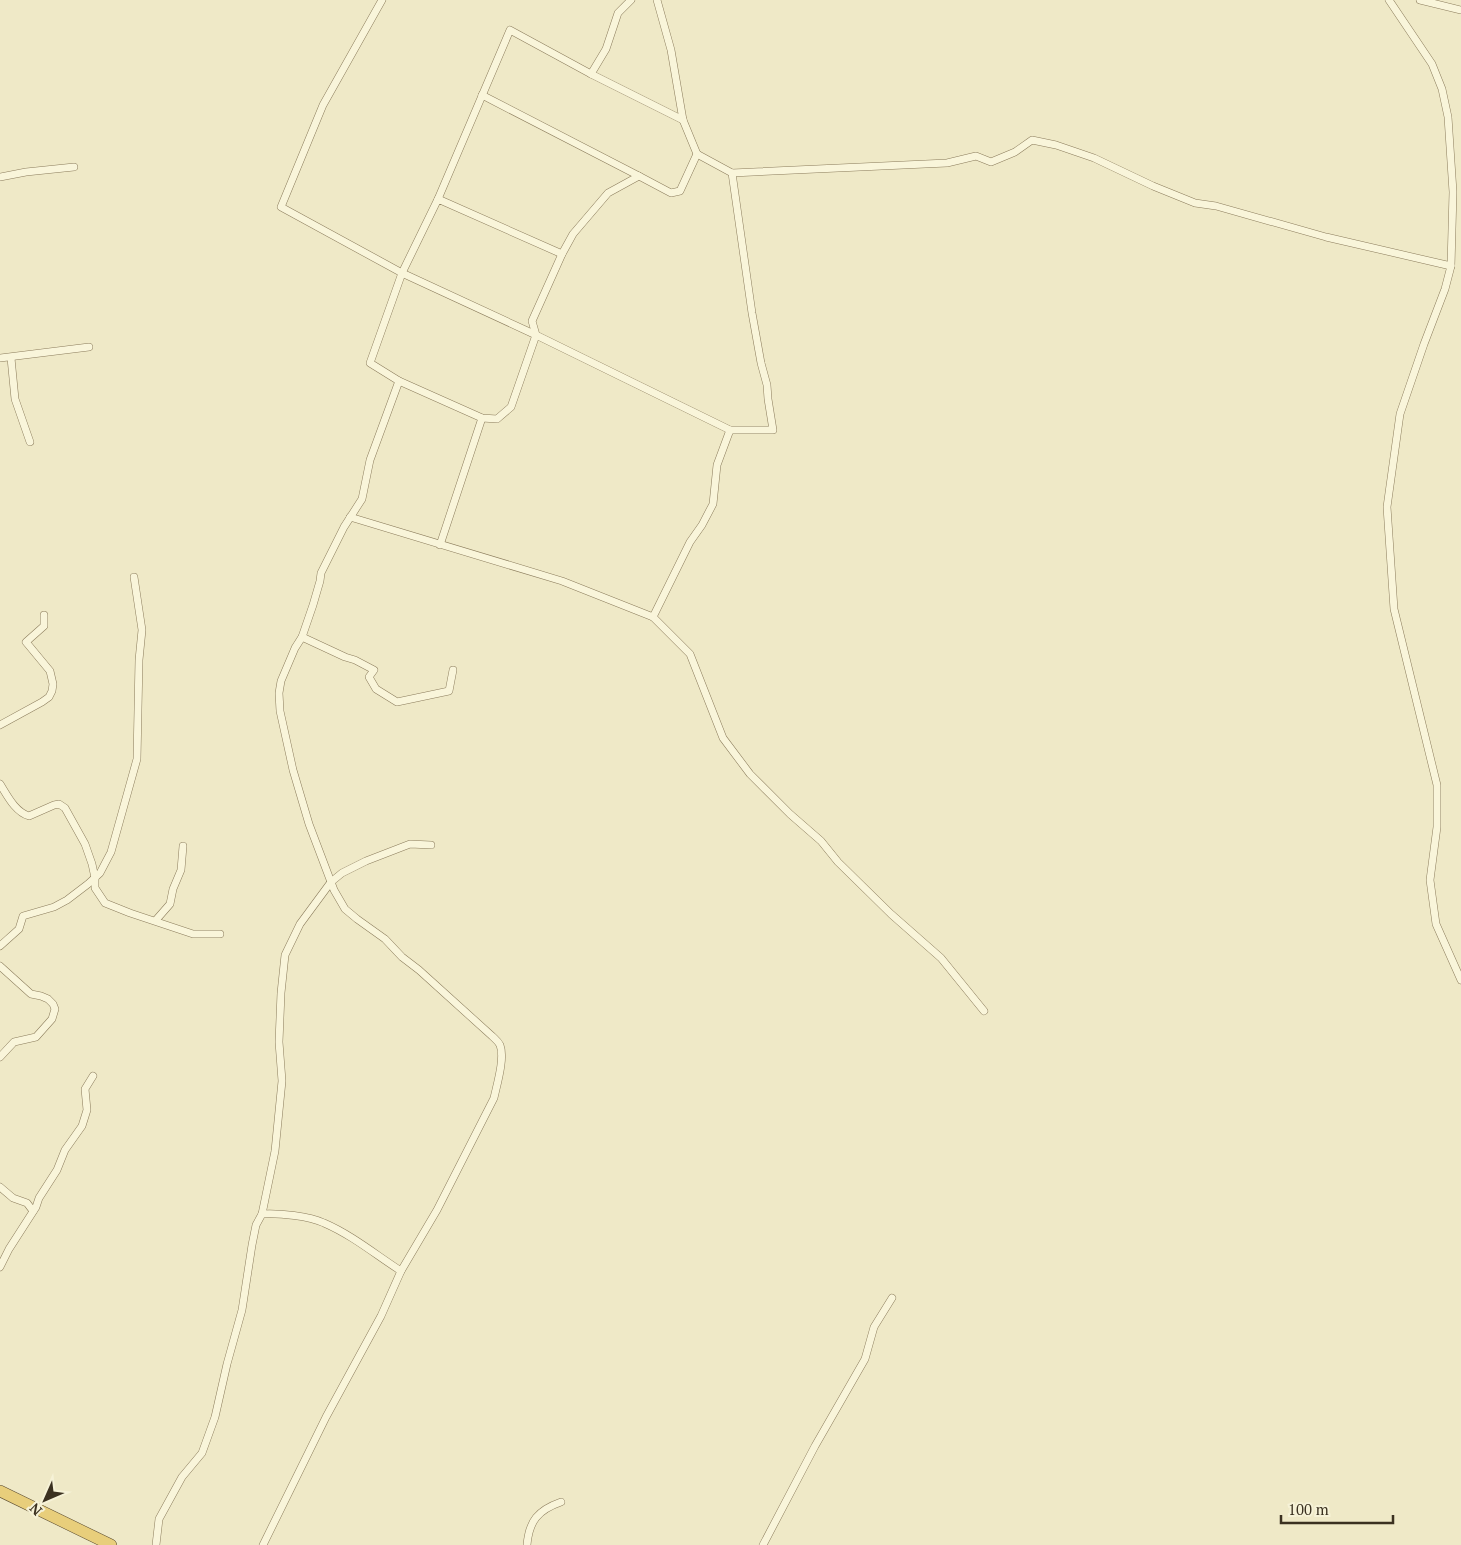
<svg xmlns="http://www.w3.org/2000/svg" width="1461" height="1545" font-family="'PT Serif',serif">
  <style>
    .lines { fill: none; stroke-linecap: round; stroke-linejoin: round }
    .minor-casing { stroke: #8b7c5c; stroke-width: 8 }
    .trunk-casing { stroke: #594a30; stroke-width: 12 }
    .minor { stroke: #f9f5da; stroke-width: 7 }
    .trunk { stroke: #e8ce7b; stroke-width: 11 }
  </style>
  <rect width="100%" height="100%" fill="#efe9c7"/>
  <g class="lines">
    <defs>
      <g id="minor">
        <polyline points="382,0 323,105 281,207 402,273 536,335 511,407 497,419 482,418 399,381"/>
        <polyline points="1389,0 1432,64 1442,89 1448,117 1453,192 1451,266 1445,289 1424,344 1400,414 1387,507 1394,609 1437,785 1437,827 1430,880 1436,924 1461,980"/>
        <polyline points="1420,0 1461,10"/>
        <polyline points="591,74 606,49 618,13 631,0"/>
        <polyline points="482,95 639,176 608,193 573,234 562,254 532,321 536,335 730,430 773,430 768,399 767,385 761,363 752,313 732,173 697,154 683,120 671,50 657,0"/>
        <polyline points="732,173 947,163 976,156 991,162 1015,152 1032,140 1056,145 1094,158 1153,186 1195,203 1216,206 1326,237 1451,266"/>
        <polyline points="639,176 671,193 680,191 697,154"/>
        <polyline points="0,177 26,172 74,167"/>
        <polyline points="438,199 510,30 591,74 683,120"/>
        <polyline points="0,358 89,347"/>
        <polyline points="11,358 15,399 30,442"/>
        <polyline points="350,517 562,581 653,617 690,542 702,525 713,504 717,465 730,430"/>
        <polyline points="440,545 482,418"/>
        <polyline points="653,617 690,654 723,738 750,774 790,814 821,841 838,862 891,914 941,958 984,1011"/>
        <polyline points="302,637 345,657 355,660 374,670 369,677 376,689 397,702 449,691 453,670"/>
        <polyline points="0,725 42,702 49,697 52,691 53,684 50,671 26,642 44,626 44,615"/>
        <path d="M0,784C7,795 15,812 29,816L54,805L59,804L65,808L85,844L92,864L95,878V888L105,903L130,913L193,934H220"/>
        <polyline points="156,920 170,904 173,889 181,870 183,846"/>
        <polyline points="0,946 19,929 23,916 54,907 67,900 88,884 100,873 111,852 137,759 139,660 142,630 134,577"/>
        <polyline points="0,966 31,994 41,996 48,999 53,1004 55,1009 52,1019 36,1037 14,1042 0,1057"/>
        <polyline points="0,1187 13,1198 27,1203 33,1211"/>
        <polyline points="262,1214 275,1151 282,1081 279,1042 281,993 285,955 300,924 331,882 342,873 366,861 410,844 431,845"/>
        <polyline points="0,1267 9,1249 36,1207 39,1198 57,1170 65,1150 82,1126 87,1110 85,1089 93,1076"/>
        <path d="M156,1545L159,1519L182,1477L202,1453L215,1417L227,1364L242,1310L252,1245L256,1225L262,1214C280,1213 309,1216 324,1223C352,1235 376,1255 401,1271"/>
        <path d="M263,1545L326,1417L381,1316L401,1271L437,1210L494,1098C497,1084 505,1058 500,1045C498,1041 495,1039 492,1036L419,970L402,957L385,939L357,919L345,909L334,890L309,824L293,770L280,711L279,693L281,681L295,648L302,637L313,605L320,581L321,573L344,527L362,499L370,460L399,381L370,363L402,273L438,199L562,254"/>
        <path d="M527,1545C529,1521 538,1510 561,1502"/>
        <polyline points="763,1545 815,1446 865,1359 874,1327 892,1298"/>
      </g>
      <polyline id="trunk" points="0,1491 111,1545"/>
    </defs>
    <use href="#minor" class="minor-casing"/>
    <use href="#trunk" class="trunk-casing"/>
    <use href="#minor" class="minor"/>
    <use href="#trunk" class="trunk"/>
  </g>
  <g transform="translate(45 1500) rotate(225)" stroke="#f6f2d7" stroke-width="4" paint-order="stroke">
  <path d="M0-4L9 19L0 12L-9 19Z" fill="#3b3120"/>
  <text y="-8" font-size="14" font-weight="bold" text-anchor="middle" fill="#3b3120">N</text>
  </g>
  <path d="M1281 1515v8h112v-8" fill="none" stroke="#3b3120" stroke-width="2.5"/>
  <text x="1288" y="1515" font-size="15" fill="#3b3120" stroke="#f6f2d7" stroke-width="4" paint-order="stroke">100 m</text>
</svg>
